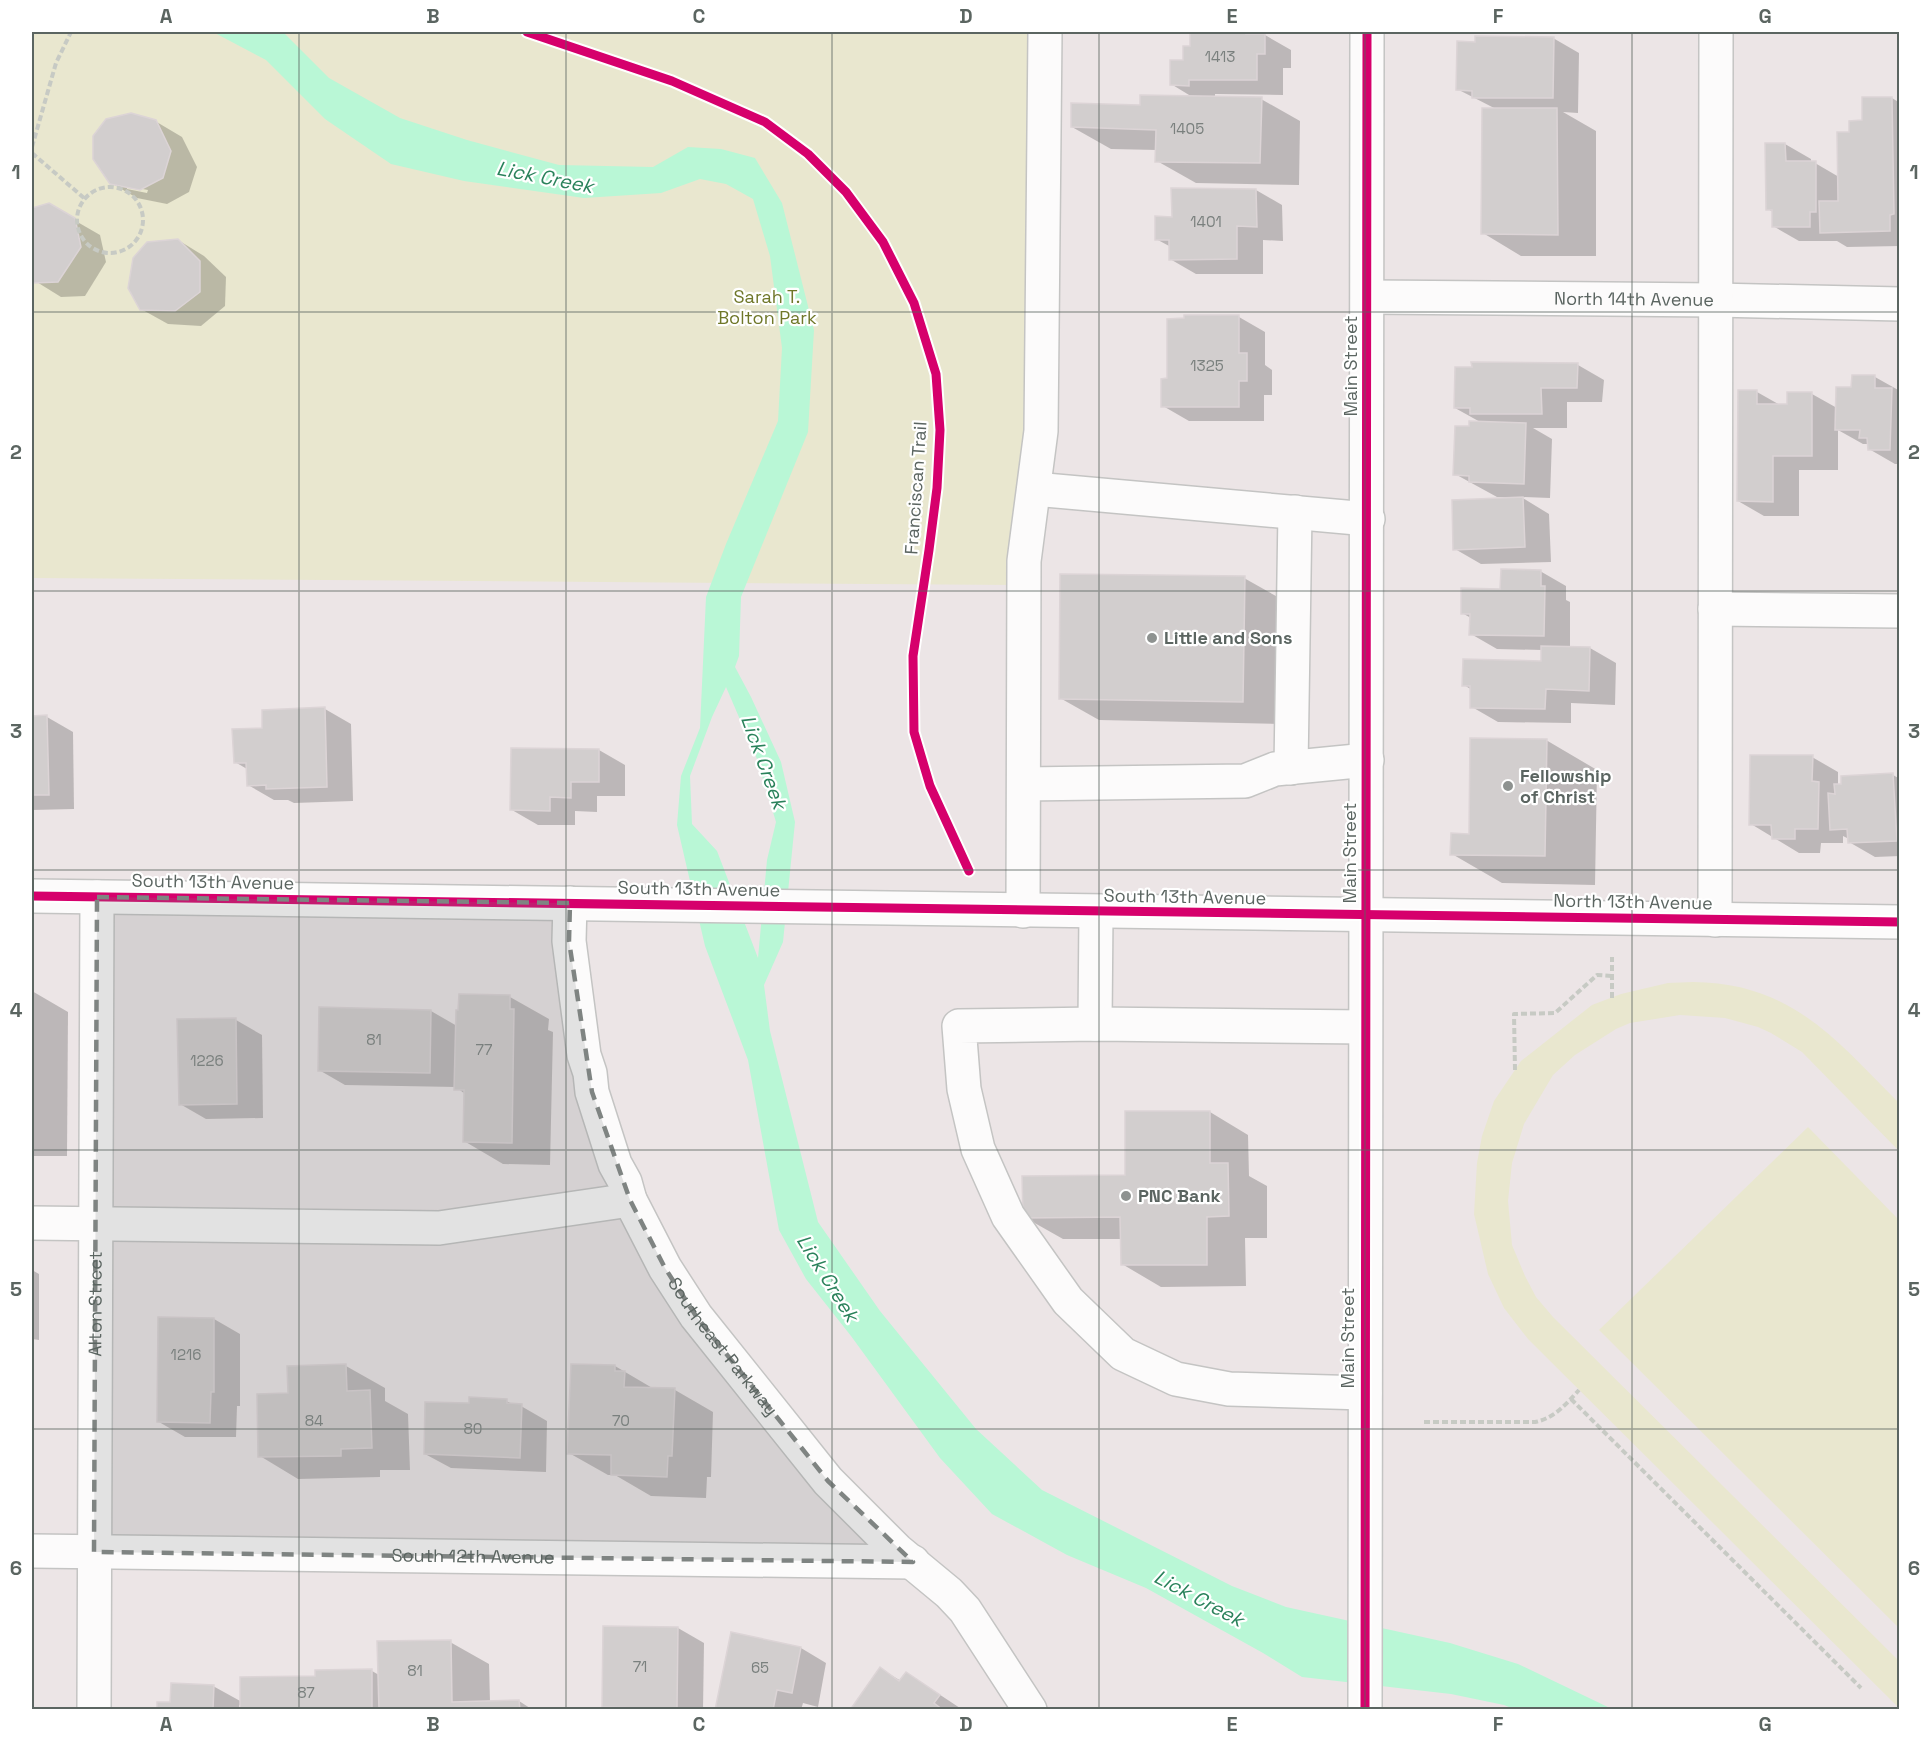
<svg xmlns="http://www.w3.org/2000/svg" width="1931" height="1741" font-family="'Space Grotesk',sans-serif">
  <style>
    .green { fill: #e9e7cf }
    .water { fill: #b9f7d6; fill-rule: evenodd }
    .shadow { fill: #0003; fill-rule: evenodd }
    .building { fill: #d2cece; stroke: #dcd4d6; stroke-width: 1.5 }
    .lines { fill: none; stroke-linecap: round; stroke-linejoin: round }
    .minor-casing { stroke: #c4c4c3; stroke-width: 36 }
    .path { stroke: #c7cac4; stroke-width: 4; stroke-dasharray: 6 3; stroke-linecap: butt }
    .minor { stroke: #fcfbfb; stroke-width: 33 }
    .cycleway-casing { stroke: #fff; stroke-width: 13 }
    .cycleway { stroke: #d6006c; stroke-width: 9 }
    .marked { fill: #7f8482; fill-opacity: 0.2; stroke: #7f8482; stroke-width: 4.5; stroke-dasharray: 12 8; stroke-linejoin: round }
    .grid { fill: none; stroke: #5b6561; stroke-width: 1.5; stroke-opacity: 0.55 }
    .poi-dot { fill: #8e9290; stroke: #fff; stroke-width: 2 }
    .labels { text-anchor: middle; stroke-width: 4.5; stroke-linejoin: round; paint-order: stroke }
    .number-label { font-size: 15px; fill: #7a807e }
    .park-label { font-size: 18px; fill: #6f7729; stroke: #fff }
    .street-label { font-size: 18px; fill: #5b6561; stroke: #fff }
    .poi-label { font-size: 18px; font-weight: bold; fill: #5b6561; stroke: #fff; text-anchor: start }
    .water-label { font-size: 20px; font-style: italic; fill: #2a825b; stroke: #fff }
    .neatline { fill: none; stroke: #5b6561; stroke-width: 2 }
    .grid-label { font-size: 20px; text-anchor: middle; font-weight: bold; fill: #5b6561 }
  </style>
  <rect width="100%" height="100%" fill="#ece5e6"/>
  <g class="green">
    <polygon points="32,32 1048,32 1024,585 32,578"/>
    <path d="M1693,982C1792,983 1835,1039 1899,1103V1151L1802,1052L1771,1033L1758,1027L1725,1018L1680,1015L1630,1023L1616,1029L1575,1055L1553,1075L1524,1124L1512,1163L1508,1201L1512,1245L1525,1276L1536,1297L1553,1317L1899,1661V1708L1528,1339L1504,1308L1488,1274L1474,1214L1477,1163L1482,1136L1494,1101L1521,1061L1592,1005L1621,994L1668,983Z"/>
    <polygon points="1808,1127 1899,1220 1899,1628 1599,1330"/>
  </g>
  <path class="water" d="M213,32H283L329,78L400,118L467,140L559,165L653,167L688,147L721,149L755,158L782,203L814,330L808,432L741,597L739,656L735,667L751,697L781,762L795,822L783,942L764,985L770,1031L818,1222L880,1311L976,1429L1042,1490L1232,1586L1286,1607L1450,1643L1518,1664L1612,1709H1514L1504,1705L1451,1694L1302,1677L1263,1653L1146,1588L1067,1555L992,1514L940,1458L851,1336L806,1279L779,1230L748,1060L705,946L677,825L681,776L700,728L706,597L726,544L778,421L782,348L770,256L753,199L726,184L700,179L661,193L584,198L464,181L391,164L325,119L266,60ZM726,687L757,759L776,822L767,860L758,958L717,851L692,824L690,776L712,717Z"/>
  <g class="shadow">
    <polygon points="1192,32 1252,32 1258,35 1265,35 1291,50 1291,68 1283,68 1283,95 1215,94 1215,98 1261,99 1300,121 1299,185 1196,183 1157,161 1157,150 1111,149 1072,127 1141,106 1194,98 1171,84 1191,47"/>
    <polygon points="1553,38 1579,53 1578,113 1563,112 1596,131 1596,256 1521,256 1483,233 1496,109 1457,89 1476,43"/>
    <polygon points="1892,98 1900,103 1900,246 1847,247 1837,241 1799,241 1773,226 1773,212 1768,209 1785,144 1811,159 1811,163 1815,163 1839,177 1851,133"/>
    <path d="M155,121L182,137L197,167L189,192L167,204L137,198L111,183ZM127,186L148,190L147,193L127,189Z"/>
    <polygon points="1173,190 1256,190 1282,205 1283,241 1263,240 1263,274 1196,274 1170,259 1171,247 1156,239 1173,218"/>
    <polygon points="48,205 100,235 106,262 85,296 61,297 32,279 32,209"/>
    <polygon points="178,240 204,256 226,277 225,306 201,326 168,324 141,309"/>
    <polygon points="1239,317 1265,332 1265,365 1272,370 1272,395 1264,395 1264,421 1189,421 1163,406 1169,380"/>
    <polygon points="1473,363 1578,365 1604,380 1602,402 1567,402 1567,428 1533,428 1552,439 1550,498 1521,497 1549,514 1551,562 1481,564 1455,549 1506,499 1506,497 1497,497 1455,474 1471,427 1482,423 1455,408 1474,369"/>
    <polygon points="1875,377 1900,391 1900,464 1895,464 1869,449 1869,444 1863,444 1838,430 1838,470 1799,470 1799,516 1764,516 1738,501 1757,392 1780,405 1789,405 1812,394 1837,408 1852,389"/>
    <polygon points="1540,571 1566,586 1566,600 1570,602 1570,648 1590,648 1616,663 1615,705 1571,703 1571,723 1498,722 1472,707 1472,690 1464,685 1542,663 1542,650 1497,649 1471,634 1471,618 1462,613"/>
    <polygon points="1244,578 1283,600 1281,724 1099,720 1060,698"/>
    <polygon points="325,709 351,724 353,801 294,803 288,800 274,800 248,785 247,769 235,762 264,730"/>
    <polygon points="32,717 47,717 73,732 74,809 32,810"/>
    <polygon points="1546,740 1597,770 1595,885 1502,883 1452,854 1470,835"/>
    <polygon points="599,750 625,765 625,796 597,796 597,812 575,811 575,825 538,825 512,810"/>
    <polygon points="1812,757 1838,772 1838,785 1893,775 1900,779 1900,856 1875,857 1849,842 1849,839 1843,836 1843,843 1821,843 1820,853 1799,853 1751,824"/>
    <polygon points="32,991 68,1012 67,1156 32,1156"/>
    <polygon points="510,997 549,1019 548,1030 553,1032 550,1165 503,1164 464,1141 465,1094 456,1087 345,1085 319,1070 431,1011 457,1026"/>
    <polygon points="236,1020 262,1035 263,1118 206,1119 180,1104"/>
    <polygon points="1210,1112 1248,1135 1249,1176 1267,1186 1267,1238 1245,1238 1246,1286 1161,1287 1122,1264 1122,1239 1063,1239 1024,1217 1127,1177"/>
    <polygon points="32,1270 39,1274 39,1340 32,1339 32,1386"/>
    <polygon points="160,1319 214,1319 240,1334 240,1406 237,1406 236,1437 185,1437 159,1422"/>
    <polygon points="346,1366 385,1388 385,1401 408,1414 410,1470 380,1470 380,1477 298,1479 260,1456 289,1395"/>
    <polygon points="615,1366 654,1389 675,1390 713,1412 711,1477 707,1477 706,1498 651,1496 615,1475 608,1475 569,1453"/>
    <polygon points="506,1401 515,1405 521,1406 547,1421 546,1472 451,1468 425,1454 470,1405"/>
    <polygon points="678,1628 704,1643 703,1710 609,1710 603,1706"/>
    <polygon points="450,1642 489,1664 490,1702 519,1701 533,1710 242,1710 242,1706 239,1705 239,1710 159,1710 213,1686 242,1702 317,1678 372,1671 379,1675"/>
    <polygon points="801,1648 826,1663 818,1707 803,1703 801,1710 717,1710"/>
    <polygon points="881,1669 901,1681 907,1673 963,1710 852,1710"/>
  </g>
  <g class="building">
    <polygon points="1190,32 1246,32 1246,34 1265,34 1265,54 1257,54 1257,80 1189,80 1189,86 1170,85 1170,60 1183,60 1183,46 1190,46"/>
    <polygon points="1475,36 1554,37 1553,98 1472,98 1472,91 1456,90 1457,41 1475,42"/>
    <polygon points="1140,95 1262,97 1260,163 1155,162 1156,130 1071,127 1071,103 1140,105"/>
    <polygon points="1862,97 1892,97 1894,214 1890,215 1890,231 1820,233 1819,201 1838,201 1837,132 1849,132 1849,121 1862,120"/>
    <polygon points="1482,108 1557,108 1558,235 1481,234"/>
    <polygon points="131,113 156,120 171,151 163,178 140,190 110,184 93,159 93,136 106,119"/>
    <polygon points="1765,143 1785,143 1786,161 1816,161 1816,212 1810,212 1810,227 1772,227 1772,210 1766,210"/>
    <polygon points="1171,188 1256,189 1257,227 1237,226 1237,259 1169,260 1169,240 1155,240 1155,216 1172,217"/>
    <polygon points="49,203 75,218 81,247 58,282 33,283 32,281 32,208"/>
    <polygon points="178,239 200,261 200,292 175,311 140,310 128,288 133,258 147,242"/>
    <polygon points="1184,315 1239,315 1239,353 1247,353 1247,381 1239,381 1239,407 1161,407 1161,379 1167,378 1167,319 1184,318"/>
    <polygon points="1471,362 1578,363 1577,388 1541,388 1542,414 1470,414 1470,408 1454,408 1455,367 1472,367"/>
    <polygon points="1852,375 1875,375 1875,388 1892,388 1890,450 1868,450 1867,438 1859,438 1860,430 1835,430 1836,387 1851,387"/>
    <polygon points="1738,390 1757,390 1757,404 1787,404 1787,392 1812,392 1812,456 1773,456 1773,502 1737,501"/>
    <polygon points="1469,421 1526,423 1524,484 1469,482 1469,476 1453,475 1455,426 1469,426"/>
    <polygon points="1523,497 1525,547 1453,550 1452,500"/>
    <polygon points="1501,569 1541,570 1541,586 1545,586 1544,636 1469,635 1470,614 1461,614 1461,588 1500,589"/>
    <polygon points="1060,574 1245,576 1243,702 1059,699"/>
    <polygon points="1541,646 1590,647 1589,691 1546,689 1545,709 1470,708 1470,686 1462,686 1463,659 1541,661"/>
    <polygon points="325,707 327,787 266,789 266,785 247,786 246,763 234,763 232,729 262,728 262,710"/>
    <polygon points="47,715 49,795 32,795 32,716"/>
    <polygon points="1470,738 1547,739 1545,856 1450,855 1451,833 1469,834"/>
    <polygon points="511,748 599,749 599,782 571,782 571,798 550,797 550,811 510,810"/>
    <polygon points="1750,755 1813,755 1812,781 1819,782 1818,829 1795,829 1795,839 1772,839 1771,825 1749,825"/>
    <polygon points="1893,773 1897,841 1848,843 1847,829 1830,830 1828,793 1835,794 1834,784 1841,784 1841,776"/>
    <polygon points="459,994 510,995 510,1009 514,1009 512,1143 463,1142 464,1090 454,1090 456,1010 458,1010"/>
    <polygon points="319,1007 431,1010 430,1073 318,1071"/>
    <polygon points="236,1018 237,1104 179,1105 177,1019"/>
    <polygon points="1125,1111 1210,1111 1210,1163 1228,1163 1229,1216 1207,1217 1207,1265 1121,1265 1120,1217 1023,1218 1022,1176 1125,1175"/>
    <polygon points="158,1317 214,1318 214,1392 211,1392 210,1423 157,1422"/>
    <polygon points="346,1364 347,1391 370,1390 372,1448 341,1449 341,1456 258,1457 257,1394 288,1393 287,1366"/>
    <polygon points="571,1364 615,1365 615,1371 625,1371 624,1387 675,1388 672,1456 668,1456 667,1477 611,1475 611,1455 567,1454"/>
    <polygon points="469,1397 507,1399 507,1403 522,1404 520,1458 424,1454 425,1402 469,1403"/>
    <polygon points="603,1626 678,1627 677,1709 602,1707"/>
    <polygon points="731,1632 801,1647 792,1693 777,1690 773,1710 715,1710"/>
    <polygon points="451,1640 452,1702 519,1700 520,1710 379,1710 377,1641"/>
    <polygon points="880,1667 899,1681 906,1672 940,1695 934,1703 943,1710 850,1710"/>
    <polygon points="372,1669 372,1710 240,1710 240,1677 315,1676 315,1670"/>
    <polygon points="171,1683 214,1685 213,1710 157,1710 157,1702 170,1702"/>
  </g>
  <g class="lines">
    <defs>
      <g id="minor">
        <path id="s1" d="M1368,297L1716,300L1900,304"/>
        <polyline points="1034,489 1368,519"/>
        <polyline points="1715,609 1900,611"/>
        <polyline points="1291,768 1295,512"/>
        <polyline points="1024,784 1245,781 1275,769 1367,760"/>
        <polyline points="32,896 1900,922"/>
        <path id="s2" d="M570,903L569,941L584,1055L590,1073L592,1092L615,1164L625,1182L630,1200L665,1268L696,1316L828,1481L897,1550L949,1593L965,1610L1030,1710"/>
        <polyline points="1023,911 1024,561 1041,431 1045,32"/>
        <polyline points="1715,920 1716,32"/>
        <polyline points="1095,1024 1096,913"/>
        <polyline points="32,1223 439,1228 630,1200"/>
        <polyline points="1365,1393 1229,1389 1176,1379 1123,1354 1068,1301 1008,1216 978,1149 964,1089 959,1026 1095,1024 1365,1027"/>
        <path id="s3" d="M32,1551L913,1562"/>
        <path id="s4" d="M94,1710L97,897"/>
        <polyline points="1365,1710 1367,32"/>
      </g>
    </defs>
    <use href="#minor" class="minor-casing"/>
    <g class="path">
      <polyline points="32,147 56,63 71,32"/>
      <polyline points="32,153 84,198"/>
      <circle cx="110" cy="220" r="33"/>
      <polyline points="1612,998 1612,957"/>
      <polyline points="1515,1070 1514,1014 1555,1013 1597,975 1612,976"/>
      <polyline points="1571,1399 1861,1688"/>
      <path d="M1424,1422H1535C1555,1418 1566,1404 1579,1390"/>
    </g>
    <use href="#minor" class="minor"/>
    <defs>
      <g id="cycleway">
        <polyline points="527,32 672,81 765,122 808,154 846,192 883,242 914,303 936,374 940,430 937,488 929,550 913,656 914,732 930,786 969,871"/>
        <polyline points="32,896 1900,922"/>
        <polyline points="1365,1710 1367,32"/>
      </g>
    </defs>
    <use href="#cycleway" class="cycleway-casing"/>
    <use href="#cycleway" class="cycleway"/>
  </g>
  <path class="marked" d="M97,897L570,903L569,941L592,1092L630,1200L665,1268L696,1316L828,1481L913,1562L94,1552Z"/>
  <path class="grid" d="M299,32V1710M566,32V1710M832,32V1710M1099,32V1710M1365,32V1710M1632,32V1710M32,312H1900M32,591H1900M32,870H1900M32,1150H1900M32,1429H1900"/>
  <g class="poi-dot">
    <circle cx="1152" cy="638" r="6"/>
    <circle cx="1508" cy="786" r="6"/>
    <circle cx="1126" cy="1196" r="6"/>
  </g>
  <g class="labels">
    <g class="number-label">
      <text x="1220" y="62">1413</text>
      <text x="1187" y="134">1405</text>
      <text x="1206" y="227">1401</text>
      <text x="1207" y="371">1325</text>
      <text x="374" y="1045">81</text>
      <text x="484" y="1055">77</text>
      <text x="207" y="1066">1226</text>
      <text x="186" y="1360">1216</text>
      <text x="314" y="1426">84</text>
      <text x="621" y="1426">70</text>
      <text x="473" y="1434">80</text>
      <text x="640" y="1672">71</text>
      <text x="760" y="1673">65</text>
      <text x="415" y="1676">81</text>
      <text x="306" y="1698">87</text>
    </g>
    <g class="park-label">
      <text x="767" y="303">Sarah T.<tspan x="767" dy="21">Bolton Park</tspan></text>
    </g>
    <g class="street-label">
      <text dy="6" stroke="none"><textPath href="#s1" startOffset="266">North 14th Avenue</textPath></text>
      <text transform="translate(1351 366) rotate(-90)" y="6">Main Street</text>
      <text transform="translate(916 488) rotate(-86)" y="6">Franciscan Trail</text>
      <text transform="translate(1350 853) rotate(-90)" y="6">Main Street</text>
      <text transform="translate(213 882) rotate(1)" y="6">South 13th Avenue</text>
      <text transform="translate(699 889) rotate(1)" y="6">South 13th Avenue</text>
      <text transform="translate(1185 897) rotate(1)" y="6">South 13th Avenue</text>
      <text transform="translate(1633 902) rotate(1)" y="6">North 13th Avenue</text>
      <text dy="6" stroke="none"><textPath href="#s4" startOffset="406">Alton Street</textPath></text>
      <text transform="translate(1348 1338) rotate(-90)" y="6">Main Street</text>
      <text dy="6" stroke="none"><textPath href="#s2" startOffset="480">Southeast Parkway</textPath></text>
      <text dy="6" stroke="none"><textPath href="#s3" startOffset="441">South 12th Avenue</textPath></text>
    </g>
    <g class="poi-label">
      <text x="1164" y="644">Little and Sons</text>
      <text x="1520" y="782">Fellowship<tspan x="1520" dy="21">of Christ</tspan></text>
      <text x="1138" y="1202">PNC Bank</text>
    </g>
    <g class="water-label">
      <text transform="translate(545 177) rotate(11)" y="7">Lick Creek</text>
      <text transform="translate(764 762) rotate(70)" y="7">Lick Creek</text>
      <text transform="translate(828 1278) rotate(58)" y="7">Lick Creek</text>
      <text transform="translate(1199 1598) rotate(28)" y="7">Lick Creek</text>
    </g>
  </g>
  <rect width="1931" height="1741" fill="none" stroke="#ffffff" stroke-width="66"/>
  <rect x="33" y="33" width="1865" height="1675" class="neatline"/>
  <g class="grid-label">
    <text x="166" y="23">A</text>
    <text x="433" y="23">B</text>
    <text x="699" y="23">C</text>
    <text x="966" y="23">D</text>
    <text x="1232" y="23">E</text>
    <text x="1498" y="23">F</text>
    <text x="1765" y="23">G</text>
    <text x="16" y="179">1</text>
    <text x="1914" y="179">1</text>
    <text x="16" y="459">2</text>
    <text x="1914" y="459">2</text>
    <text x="16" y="738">3</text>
    <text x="1914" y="738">3</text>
    <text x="16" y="1017">4</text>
    <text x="1914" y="1017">4</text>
    <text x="16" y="1296">5</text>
    <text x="1914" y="1296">5</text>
    <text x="16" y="1575">6</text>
    <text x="1914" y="1575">6</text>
    <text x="166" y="1731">A</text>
    <text x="433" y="1731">B</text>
    <text x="699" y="1731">C</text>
    <text x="966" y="1731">D</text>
    <text x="1232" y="1731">E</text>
    <text x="1498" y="1731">F</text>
    <text x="1765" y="1731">G</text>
  </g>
</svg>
